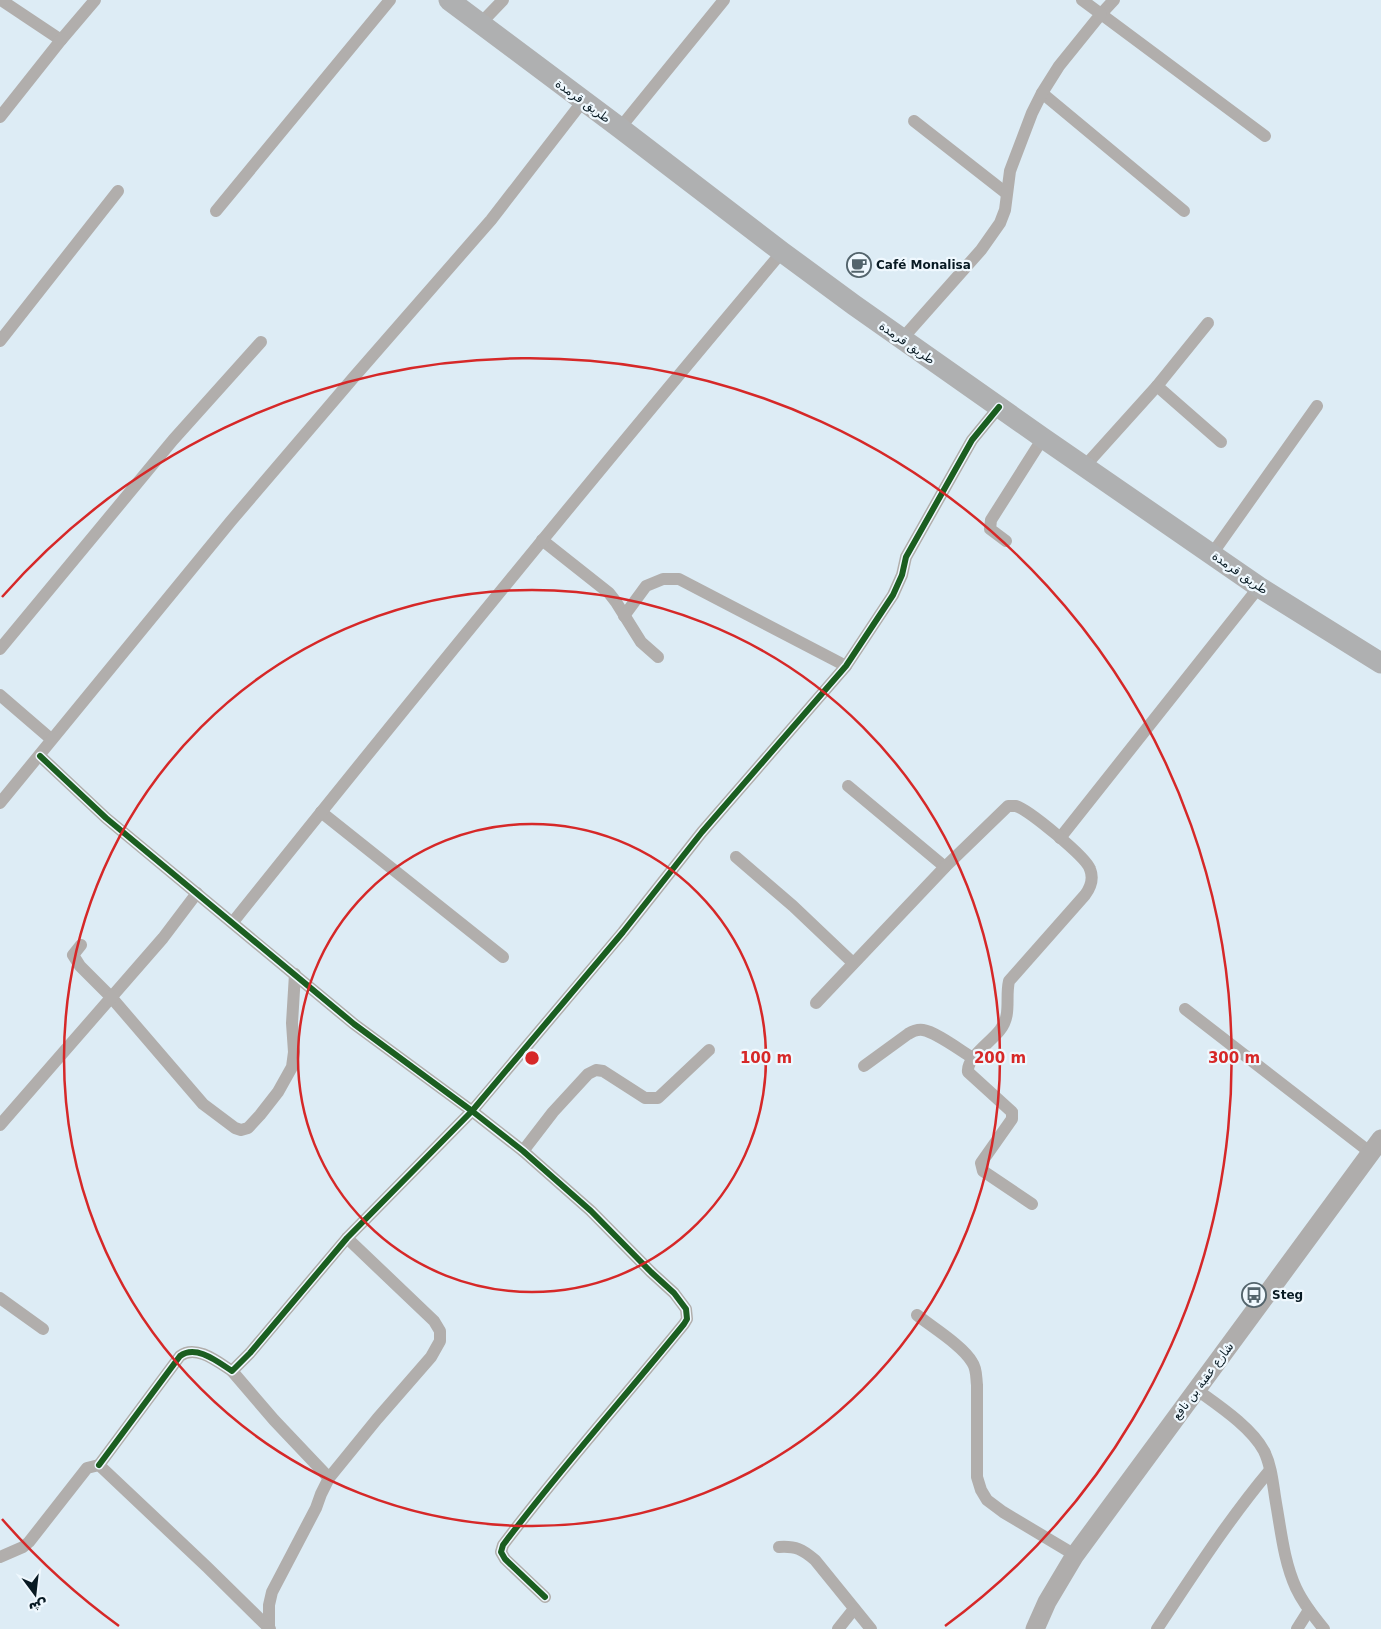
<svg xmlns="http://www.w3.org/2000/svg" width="1381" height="1629" font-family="'DejaVu Sans',Cairo,sans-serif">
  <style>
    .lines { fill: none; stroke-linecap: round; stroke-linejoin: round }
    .street { stroke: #b1aeac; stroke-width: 12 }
    .secondary { stroke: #afadac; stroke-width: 19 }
    .primary { stroke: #afb0b1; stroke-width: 21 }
    .cycleway-casing { stroke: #eff8fe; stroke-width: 9 }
    .cycleway { stroke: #1b5e20; stroke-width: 6 }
    .ring { fill: none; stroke: #d62828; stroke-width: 2.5 }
    .labels { text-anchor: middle; stroke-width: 4.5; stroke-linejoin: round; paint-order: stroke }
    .street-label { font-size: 12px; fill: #081a23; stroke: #eff8fe }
    .poi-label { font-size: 12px; font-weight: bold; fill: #081a23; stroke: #eff8fe; text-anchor: start }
    .centre { fill: #d62828; stroke: #eff8fe; stroke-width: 2.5 }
    .ring-label { font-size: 15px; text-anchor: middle; font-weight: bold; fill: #d62828; stroke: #eff8fe; stroke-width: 4.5; stroke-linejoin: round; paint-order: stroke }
  </style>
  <rect width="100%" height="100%" fill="#ddecf5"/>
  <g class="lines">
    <g class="street">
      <polyline points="1,0 61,40"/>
      <polyline points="1114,0 1101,14 1265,136"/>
      <polyline points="480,24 503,0"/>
      <polyline points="1042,93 1184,211"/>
      <polyline points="0,117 61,40 95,0"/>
      <polyline points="914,121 1006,193"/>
      <polyline points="620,128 724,0"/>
      <polyline points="216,211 390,0"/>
      <polyline points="902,339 981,250 1000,223 1005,210 1010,171 1032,113 1042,93 1059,66 1101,14 1082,0"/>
      <polyline points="0,341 118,191"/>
      <polyline points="1157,386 1221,442"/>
      <polyline points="1084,467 1157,386 1208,323"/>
      <polyline points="542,540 609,593 616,602 641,642 658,657"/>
      <polyline points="1006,541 990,529 991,520 1043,438"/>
      <polyline points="1212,554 1317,406"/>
      <polyline points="624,616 646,586 663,579 679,579 846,666"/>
      <polyline points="0,649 173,440 261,342"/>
      <polyline points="0,695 51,739"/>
      <path d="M40,756L106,818L354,1024L472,1111L523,1151L591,1211L651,1272L674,1293L686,1309L687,1319L684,1324C624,1398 560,1469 503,1545L501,1552L505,1559L545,1597"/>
      <polyline points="848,786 945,867"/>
      <polyline points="0,803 231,521 354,377 491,220 583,101"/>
      <polyline points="321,812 503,957"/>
      <polyline points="1060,838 1259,587"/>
      <polyline points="736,857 793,906 853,963"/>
      <path d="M233,922C413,697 596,473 782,252"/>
      <polyline points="81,945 73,955 80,966 111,997 203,1104 235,1128 241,1130 248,1128 260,1115 278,1092 292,1067 294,1052 292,1023 295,974"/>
      <path d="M816,1003L945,867L1008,806C1009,806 1014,806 1016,806C1029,810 1086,857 1090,869C1094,879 1091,887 1085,895L1009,981C1005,998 1012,1015 1000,1030C992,1041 966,1058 968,1072L1012,1112V1119L981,1163L983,1171L1032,1204"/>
      <polyline points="1185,1009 1371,1153"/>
      <path d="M864,1066L908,1034C913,1031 917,1029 923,1030C936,1032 961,1051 973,1058"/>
      <polyline points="0,1125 163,938 197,893"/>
      <polyline points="523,1151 553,1112 588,1074 596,1070 603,1071 645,1098 658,1098 709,1050"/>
      <polyline points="0,1298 43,1329"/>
      <path d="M917,1315C932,1327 963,1346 972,1362C977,1369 976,1377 977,1385V1477L981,1490L987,1500L1003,1512L1075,1555"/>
      <polyline points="232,1371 274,1420 329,1478 321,1494 316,1508 272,1592 269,1605 269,1628"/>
      <path d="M1197,1390C1219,1406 1251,1427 1264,1451C1272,1467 1273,1486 1276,1503C1281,1531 1284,1562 1296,1588C1303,1603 1314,1617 1324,1629"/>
      <path d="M99,1465L180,1356C196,1344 218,1362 232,1371L250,1353L347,1238L472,1111L623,932L702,832L846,666L893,595L902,575L906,557L972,440L999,407"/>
      <polyline points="329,1478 377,1419 431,1357 440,1341 440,1331 434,1321 347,1238"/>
      <path d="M779,1547C796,1546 802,1549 815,1560L871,1629"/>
      <polyline points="0,1557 23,1547 29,1542 87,1468 99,1465 207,1567 270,1629"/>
      <polyline points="838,1629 854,1609"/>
      <path d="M1157,1629C1193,1575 1228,1520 1270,1470"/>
      <polyline points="1297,1629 1309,1610"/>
    </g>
    <polyline class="secondary" points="1035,1629 1047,1602 1075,1555 1381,1139"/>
    <polyline class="primary" points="449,0 620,128 782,252 854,305 1043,438 1259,587 1381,663"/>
    <defs>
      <g id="cycleway">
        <path d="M40,756L106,818L354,1024L472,1111L523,1151L591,1211L651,1272L674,1293L686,1309L687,1319L684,1324C624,1398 560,1469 503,1545L501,1552L505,1559L545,1597"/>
        <path d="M99,1465L180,1356C196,1344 218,1362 232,1371L250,1353L347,1238L472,1111L623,932L702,832L846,666L893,595L902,575L906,557L972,440L999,407"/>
      </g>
    </defs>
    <use href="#cycleway" class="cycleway-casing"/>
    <use href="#cycleway" class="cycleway"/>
  </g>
  <g class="ring">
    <circle cx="532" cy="1058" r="234"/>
    <circle cx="532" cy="1058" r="468"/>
    <path d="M119 1626A702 702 0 0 1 2 1519M2 597A702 702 0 1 1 945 1626"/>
  </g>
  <defs>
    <symbol id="cafe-ring" viewBox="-11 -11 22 22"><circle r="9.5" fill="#eff8fe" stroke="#53646c" stroke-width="1.5"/><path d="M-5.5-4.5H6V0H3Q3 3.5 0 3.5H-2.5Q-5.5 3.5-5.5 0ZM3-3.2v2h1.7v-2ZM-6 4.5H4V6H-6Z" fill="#53646c"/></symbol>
    <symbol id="bus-ring" viewBox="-11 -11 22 22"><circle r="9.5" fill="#eff8fe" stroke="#53646c" stroke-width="1.5"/><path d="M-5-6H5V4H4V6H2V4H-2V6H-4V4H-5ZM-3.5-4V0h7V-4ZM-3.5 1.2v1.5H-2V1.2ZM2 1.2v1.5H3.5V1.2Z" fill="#53646c"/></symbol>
  </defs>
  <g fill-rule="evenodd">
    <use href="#cafe-ring" x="845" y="251" width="28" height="28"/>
    <use href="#bus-ring" x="1240" y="1281" width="28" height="28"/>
  </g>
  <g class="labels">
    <g class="street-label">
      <text transform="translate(583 101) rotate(36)" y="4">طريق قرمدة</text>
      <text transform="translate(907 343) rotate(35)" y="4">طريق قرمدة</text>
      <text transform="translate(1240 573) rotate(35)" y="4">طريق قرمدة</text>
      <text transform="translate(1203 1381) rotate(-53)" y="4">شارع عقبة بن نافع</text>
    </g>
    <g class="poi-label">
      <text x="876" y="269">Café Monalisa</text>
      <text x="1272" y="1299">Steg</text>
    </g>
  </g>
  <circle cx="532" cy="1058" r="8" class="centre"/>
  <g class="ring-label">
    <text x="766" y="1063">100 m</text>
    <text x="1000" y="1063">200 m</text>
    <text x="1234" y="1063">300 m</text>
  </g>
  <g transform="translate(35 1594) rotate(165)" stroke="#eff8fe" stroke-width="4" paint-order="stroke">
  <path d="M0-4L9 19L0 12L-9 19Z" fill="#081a23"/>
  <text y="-8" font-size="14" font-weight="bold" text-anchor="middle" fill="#081a23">ش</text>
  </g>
</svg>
